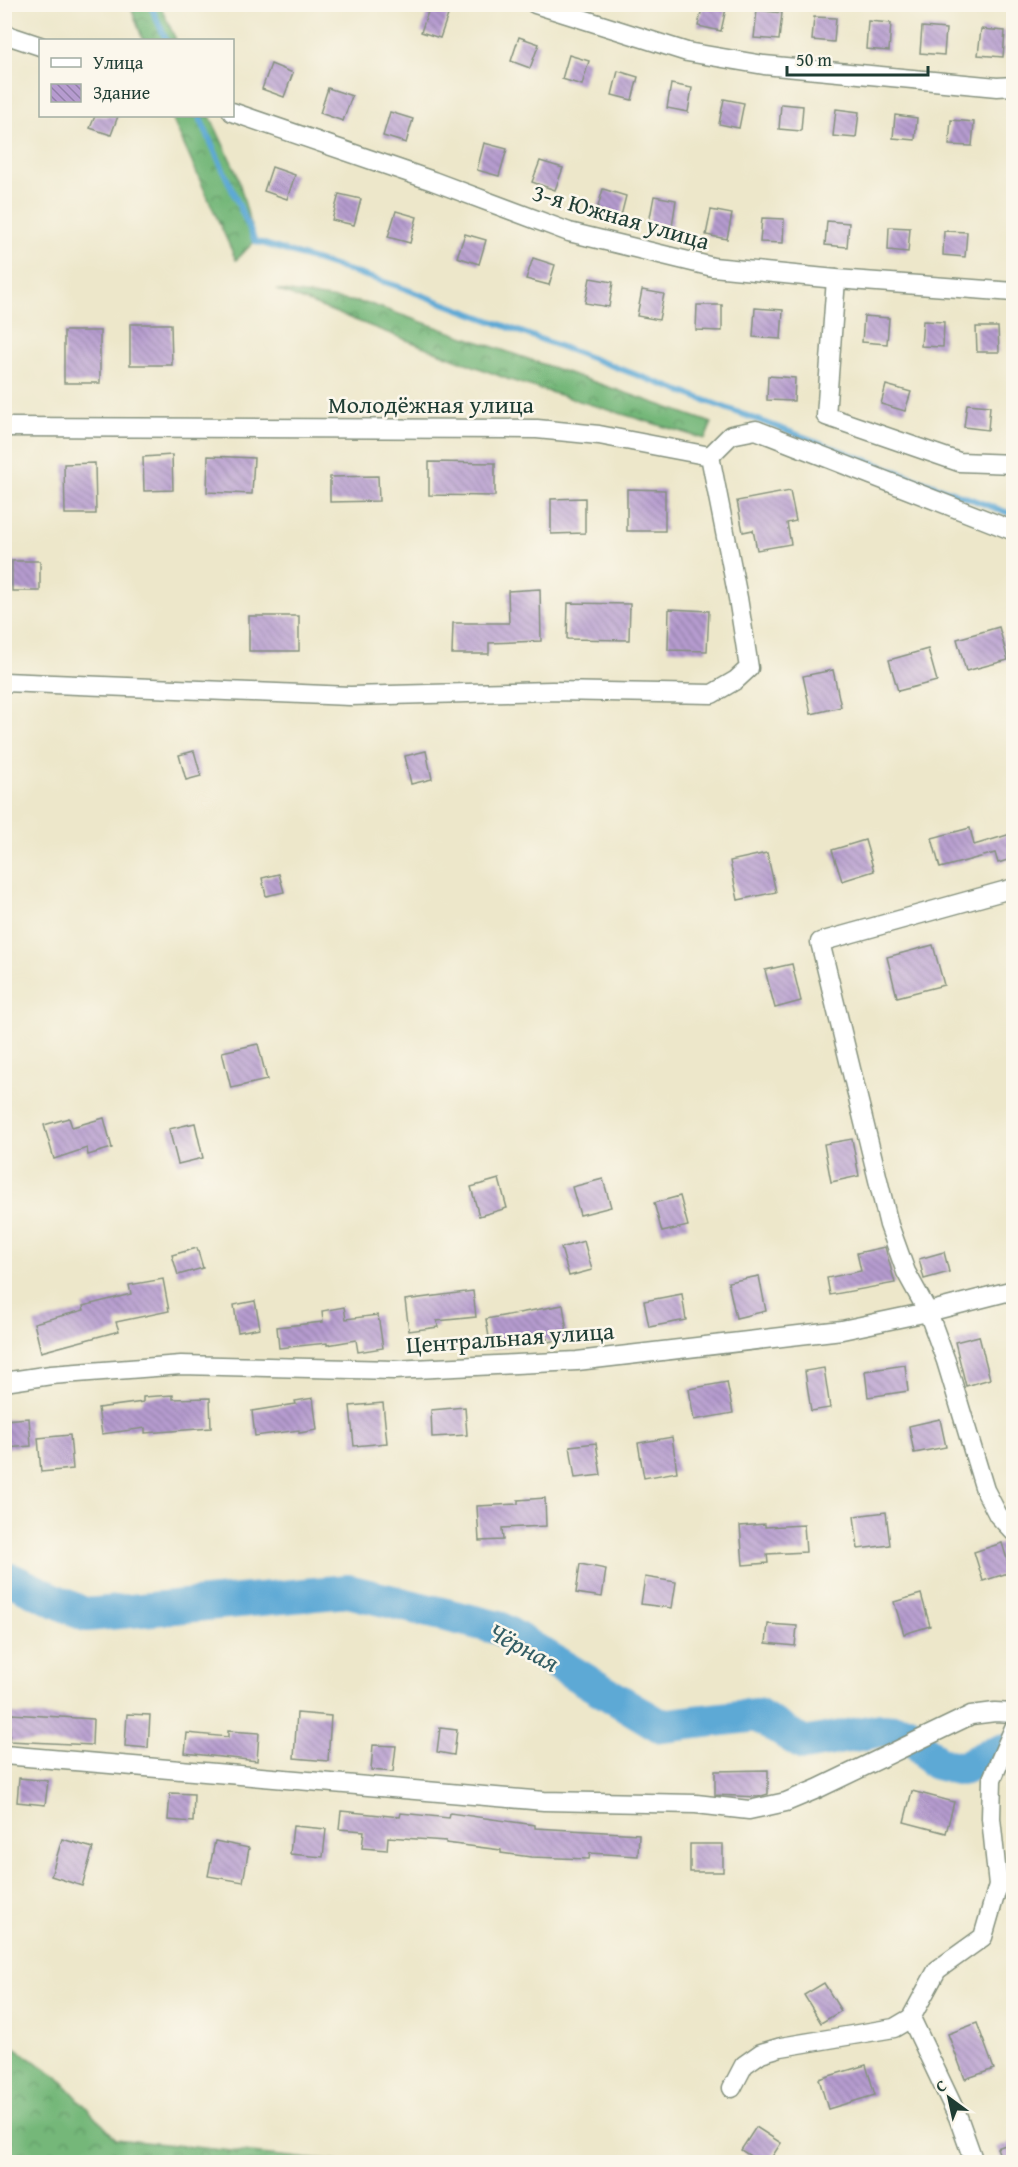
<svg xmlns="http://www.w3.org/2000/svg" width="1018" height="2167" font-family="'Gentium Book Plus',serif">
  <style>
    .forest { fill: url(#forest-crowns); stroke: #4a7a56; stroke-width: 1.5 }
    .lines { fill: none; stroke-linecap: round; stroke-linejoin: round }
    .stream { stroke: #5da9d5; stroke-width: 6 }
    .river { stroke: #5da9d5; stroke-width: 34 }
    .building { fill: url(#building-back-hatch) }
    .minor-casing { stroke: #86927f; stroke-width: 21 }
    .minor { stroke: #fff; stroke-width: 18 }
    .labels { text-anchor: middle; stroke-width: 5; stroke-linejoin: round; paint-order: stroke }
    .street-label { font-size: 24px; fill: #1f3d34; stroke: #fbf7ec }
    .water-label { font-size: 26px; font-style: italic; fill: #325d64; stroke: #fbf7ec }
  </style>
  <defs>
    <pattern id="forest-crowns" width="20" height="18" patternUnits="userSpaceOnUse" patternTransform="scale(1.5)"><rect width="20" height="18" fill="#75b779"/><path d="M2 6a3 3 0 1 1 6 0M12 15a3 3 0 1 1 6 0" fill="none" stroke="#5f9664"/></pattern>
    <pattern id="building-back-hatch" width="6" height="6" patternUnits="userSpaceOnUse" patternTransform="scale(1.5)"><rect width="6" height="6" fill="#b69bcf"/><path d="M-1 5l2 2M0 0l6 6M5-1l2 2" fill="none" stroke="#9380a9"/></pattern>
  </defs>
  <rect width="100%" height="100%" fill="#fbf7ec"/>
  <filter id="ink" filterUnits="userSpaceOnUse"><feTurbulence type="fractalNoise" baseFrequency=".0167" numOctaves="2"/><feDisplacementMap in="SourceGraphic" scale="12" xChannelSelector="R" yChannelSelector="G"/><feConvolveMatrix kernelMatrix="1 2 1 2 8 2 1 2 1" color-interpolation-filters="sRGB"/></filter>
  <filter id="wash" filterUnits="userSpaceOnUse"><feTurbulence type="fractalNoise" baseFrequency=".008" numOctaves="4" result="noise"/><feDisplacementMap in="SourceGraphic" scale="24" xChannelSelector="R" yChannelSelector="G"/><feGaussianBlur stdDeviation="1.35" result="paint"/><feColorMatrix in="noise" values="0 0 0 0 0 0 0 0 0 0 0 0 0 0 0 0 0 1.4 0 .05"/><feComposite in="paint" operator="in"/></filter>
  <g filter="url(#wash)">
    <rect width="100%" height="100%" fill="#ede7ca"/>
    <g class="forest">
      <polygon points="130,5 160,5 176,40 143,40"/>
      <polygon points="171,116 210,116 237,174 255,241 236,260"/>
      <polygon points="277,290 370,304 712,423 705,439 510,380"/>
      <polygon points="4,2041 57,2076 116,2139 338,2162 5,2162"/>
    </g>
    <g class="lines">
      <g class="stream">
        <polyline points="150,4 166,40"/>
        <polyline points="199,116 255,241 397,286 1014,515"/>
      </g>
      <path class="river" d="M4,1580H12L86,1615L348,1591L499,1628L661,1726L757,1715L804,1744L881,1730L908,1732L936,1763L961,1769C977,1762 996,1748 1014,1750"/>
    </g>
    <g id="blocks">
      <g class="building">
        <polygon points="703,4 727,4 721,31 698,26"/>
        <polygon points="429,9 448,15 440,38 421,32"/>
        <polygon points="757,10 782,13 779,40 754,38"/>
        <polygon points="814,17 836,18 834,42 812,40"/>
        <polygon points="868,21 891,23 889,51 866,49"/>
        <polygon points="922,27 946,29 944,55 920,53"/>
        <polygon points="981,29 1005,31 1003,57 978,55"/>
        <polygon points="519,37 539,44 530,68 511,61"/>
        <polygon points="569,55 589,61 582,85 562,79"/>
        <polygon points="271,64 293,73 284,97 262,89"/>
        <polygon points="618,71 638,77 632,100 612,95"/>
        <polygon points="671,84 692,88 688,112 667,108"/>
        <polygon points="328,88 352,96 343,121 320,113"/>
        <polygon points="724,99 744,103 739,128 719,124"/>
        <polygon points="781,104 803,106 801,131 779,129"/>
        <polygon points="836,109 859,112 856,138 833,136"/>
        <polygon points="390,112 413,119 406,143 383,136"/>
        <polygon points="895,115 917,118 915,140 893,138"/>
        <polygon points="95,116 118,116 111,135 90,128"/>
        <polygon points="951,120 974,122 972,146 949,145"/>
        <polygon points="484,143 507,149 499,176 477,170"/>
        <polygon points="540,161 563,168 555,190 532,182"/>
        <polygon points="272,167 295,175 287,199 264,191"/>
        <polygon points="603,189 626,196 619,224 595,217"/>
        <polygon points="339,194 361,199 354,225 332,220"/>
        <polygon points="654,196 676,200 672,227 649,223"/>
        <polygon points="711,210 732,214 727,239 706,235"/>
        <polygon points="396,211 417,217 410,243 388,237"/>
        <polygon points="762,218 784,219 783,243 760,242"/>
        <polygon points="827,221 849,223 847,247 825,245"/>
        <polygon points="889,227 910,228 908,252 888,250"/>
        <polygon points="944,231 967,232 965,257 943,255"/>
        <polygon points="465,234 486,240 479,264 457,257"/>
        <polygon points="533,258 555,265 549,285 526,279"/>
        <polygon points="590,278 613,282 609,307 585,303"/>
        <polygon points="642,290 664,294 659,320 637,316"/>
        <polygon points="697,305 722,305 722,331 696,330"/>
        <polygon points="755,308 783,310 781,339 753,337"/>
        <polygon points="864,316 889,318 887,344 862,342"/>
        <polygon points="923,321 944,322 943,347 921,346"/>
        <polygon points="130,324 171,324 172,365 130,365"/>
        <polygon points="976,327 998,327 999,352 977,352"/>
        <rect x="64" y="331" width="36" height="52"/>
        <polygon points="768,376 795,378 794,401 767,400"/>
        <polygon points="886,385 911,392 905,411 881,404"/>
        <polygon points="967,404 990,406 988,430 964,427"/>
        <polygon points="172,455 173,490 144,491 143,457"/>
        <polygon points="208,456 254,458 252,494 207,492"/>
        <polygon points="429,462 495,463 495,496 429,495"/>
        <polygon points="95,463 96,514 65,514 64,464"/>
        <polygon points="378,476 379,501 330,502 330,477"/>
        <polygon points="627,489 665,490 665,531 627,531"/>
        <polygon points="790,491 796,521 787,523 791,544 757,550 753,530 743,532 737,501"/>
        <polygon points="585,498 585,533 551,534 551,499"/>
        <rect x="12" y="561" width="28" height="30"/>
        <polygon points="540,589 541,641 489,643 489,654 452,654 453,623 509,623 508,591"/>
        <polygon points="568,603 630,604 629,640 567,639"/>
        <polygon points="669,609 709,611 707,651 668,650"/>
        <rect x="249" y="616" width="50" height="35"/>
        <polygon points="999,627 1008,660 966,671 957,639"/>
        <polygon points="928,649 937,681 898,691 889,660"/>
        <polygon points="833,670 841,707 811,714 803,676"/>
        <polygon points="194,751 201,776 186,780 179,755"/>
        <polygon points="426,751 432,779 411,784 405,756"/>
        <polygon points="970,828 974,845 1014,833 1014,858 998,863 995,853 940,868 932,838"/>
        <polygon points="865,840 874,871 842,881 832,850"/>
        <polygon points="767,853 776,892 738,900 730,861"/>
        <polygon points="279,874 284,892 266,896 262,878"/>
        <polygon points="933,945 944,985 897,997 887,957"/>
        <polygon points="792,964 801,1001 775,1008 765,970"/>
        <polygon points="258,1044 267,1080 231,1088 222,1052"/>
        <polygon points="69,1118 72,1127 104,1118 112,1148 88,1155 87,1148 54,1159 44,1125"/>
        <polygon points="195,1123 203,1158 178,1164 169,1129"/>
        <polygon points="852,1139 859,1176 831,1182 824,1144"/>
        <polygon points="499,1179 507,1208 479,1216 471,1187"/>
        <polygon points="603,1179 611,1207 580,1215 572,1187"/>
        <polygon points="680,1196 688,1226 662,1232 654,1203"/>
        <polygon points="584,1241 592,1270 569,1276 561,1248"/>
        <polygon points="885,1247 895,1283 830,1295 827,1278 861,1271 857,1253"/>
        <polygon points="197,1248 203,1268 178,1275 172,1255"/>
        <polygon points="944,1252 949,1272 924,1279 919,1259"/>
        <polygon points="759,1276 766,1311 736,1318 728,1282"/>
        <polygon points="163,1279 169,1311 116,1322 119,1331 41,1352 34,1323 84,1310 83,1306 131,1294 129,1285"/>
        <polygon points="473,1291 476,1317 437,1321 438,1327 409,1331 405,1300"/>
        <polygon points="682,1294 686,1320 649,1327 644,1301"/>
        <polygon points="255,1301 260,1328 238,1332 234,1305"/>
        <polygon points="563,1305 568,1339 547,1342 547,1339 491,1349 486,1319"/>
        <polygon points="344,1307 346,1319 378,1315 383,1348 358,1352 356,1340 327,1345 327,1343 279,1348 277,1327 323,1322 322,1311"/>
        <polygon points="979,1336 990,1379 966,1386 955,1342"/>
        <polygon points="905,1365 908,1391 868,1397 865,1371"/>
        <polygon points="824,1368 830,1408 811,1411 805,1371"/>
        <polygon points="727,1382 733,1413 694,1420 689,1389"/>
        <polygon points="173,1395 173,1399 210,1398 211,1428 145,1433 145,1428 102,1434 98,1408 143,1402 143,1397"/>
        <polygon points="313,1398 317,1430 299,1433 299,1430 255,1436 252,1411 296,1404 295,1401"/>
        <polygon points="383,1403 387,1443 354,1446 350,1406"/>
        <polygon points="465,1407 467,1435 432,1437 431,1410"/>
        <polygon points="29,1418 31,1446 6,1448 4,1420"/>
        <polygon points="940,1419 946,1447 914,1453 909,1426"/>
        <polygon points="70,1435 73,1469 41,1472 38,1438"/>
        <polygon points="672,1437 677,1472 644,1478 638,1443"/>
        <polygon points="596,1443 601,1475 575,1478 570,1446"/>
        <polygon points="545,1498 546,1526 502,1528 503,1540 479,1541 477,1506 518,1504 518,1500"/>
        <polygon points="886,1512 890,1545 858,1549 854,1516"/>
        <polygon points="765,1524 765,1527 804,1525 806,1552 767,1554 768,1563 743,1565 740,1526"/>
        <polygon points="1002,1543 1011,1572 983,1581 974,1552"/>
        <polygon points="580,1564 606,1569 602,1597 576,1593"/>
        <polygon points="645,1577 676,1582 672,1608 641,1604"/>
        <polygon points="921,1594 930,1626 904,1634 894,1602"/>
        <polygon points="768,1624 797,1626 795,1646 766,1643"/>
        <polygon points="297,1713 331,1716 328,1761 294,1758"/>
        <polygon points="11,1714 93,1719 92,1745 9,1741"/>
        <polygon points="127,1714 150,1715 148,1748 125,1746"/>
        <polygon points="440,1728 457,1730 454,1755 437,1752"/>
        <polygon points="228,1731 259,1733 257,1761 185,1753 187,1733 228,1737"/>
        <polygon points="373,1745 396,1746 393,1772 371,1770"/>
        <polygon points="768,1770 768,1794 758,1797 715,1795 715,1771"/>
        <polygon points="19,1778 48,1781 45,1805 17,1802"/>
        <polygon points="912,1791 954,1802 946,1833 904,1822"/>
        <polygon points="170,1793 194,1794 193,1822 168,1820"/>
        <polygon points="341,1811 400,1817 401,1813 449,1818 450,1813 535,1825 535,1828 639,1834 638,1856 590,1853 589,1859 531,1857 501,1853 501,1850 446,1843 446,1841 388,1837 387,1850 362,1848 364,1831 339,1829"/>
        <polygon points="293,1826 326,1829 323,1857 290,1854"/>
        <polygon points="62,1839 93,1848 82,1886 51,1876"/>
        <polygon points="215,1841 249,1848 243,1882 208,1876"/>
        <rect x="690" y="1844" width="33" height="28"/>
        <polygon points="824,1983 841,2011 821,2023 804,1995"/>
        <polygon points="977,2023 994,2069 965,2079 948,2034"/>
        <polygon points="866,2065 875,2095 828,2109 819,2079"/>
        <polygon points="756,2127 781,2143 768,2163 761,2163 741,2150"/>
        <polygon points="1014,2142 1014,2163 1003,2163 997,2148"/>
      </g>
    </g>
  </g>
  <g filter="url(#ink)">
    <use href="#blocks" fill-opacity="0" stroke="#86927f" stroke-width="1.5"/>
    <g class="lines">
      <defs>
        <g id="minor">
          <polyline points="535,4 687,52 764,65 997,87 1014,86"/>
          <polyline points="4,34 40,46"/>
          <polyline points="232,112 433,181 569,232 713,267 836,279 1014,292"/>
          <polyline points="836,279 826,416 959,462 1014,464"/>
          <polyline points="4,427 537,429 599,435 710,456 738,598 749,668 736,680 712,694 552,691 350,696 4,682"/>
          <polyline points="710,456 731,435 756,430 1014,531"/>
          <polyline points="1014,888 820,942 889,1225 906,1272 928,1312 946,1361 985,1490 998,1515 1014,1532"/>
          <polyline points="4,1382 51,1375 181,1365 394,1370 577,1361 842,1330 928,1312 1014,1290"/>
          <polyline points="4,1755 544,1801 696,1804 749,1810 786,1802 817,1789 971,1715 995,1712 1014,1713"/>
          <polyline points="911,2018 958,2117 974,2162"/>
          <polyline points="732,2088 744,2065 761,2053 781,2047 894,2028 911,2018 937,1970 983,1937 998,1885 991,1818 992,1779 1014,1728"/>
        </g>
      </defs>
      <use href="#minor" class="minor-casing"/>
      <use href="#minor" class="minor"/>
    </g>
  </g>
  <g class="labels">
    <g class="street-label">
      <text transform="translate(621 217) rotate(16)" y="8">3-я Южная улица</text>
      <text x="431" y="413">Молодёжная улица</text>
      <text transform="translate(510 1338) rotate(-4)" y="8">Центральная улица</text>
    </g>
    <g class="water-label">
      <text transform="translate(524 1647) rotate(28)" y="9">Чёрная</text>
    </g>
  </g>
  <rect width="1018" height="2167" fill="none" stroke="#fbf7ec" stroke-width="24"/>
  <rect x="39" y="39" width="195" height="78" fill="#fbf7ec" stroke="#a3ada2" stroke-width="1.5"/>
  <rect x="51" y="58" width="30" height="9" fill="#ffffff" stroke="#a3ada2" stroke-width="1.5"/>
  <text x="93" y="69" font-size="18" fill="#1f3d34">Улица</text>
  <rect x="51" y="84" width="30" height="18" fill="url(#building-back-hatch)" stroke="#a3ada2" stroke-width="1.5"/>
  <text x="93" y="99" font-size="18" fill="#1f3d34">Здание</text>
  <g transform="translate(949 2098) rotate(327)" stroke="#fbf7ec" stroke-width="4.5" paint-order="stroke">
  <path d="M0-4.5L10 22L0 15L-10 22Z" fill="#1f3d34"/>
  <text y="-9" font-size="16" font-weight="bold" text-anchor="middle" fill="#1f3d34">С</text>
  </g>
  <path d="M787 66v9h141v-9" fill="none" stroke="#1f3d34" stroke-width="3"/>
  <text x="796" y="66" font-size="18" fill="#1f3d34" stroke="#fbf7ec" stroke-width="4.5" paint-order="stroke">50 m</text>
</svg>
